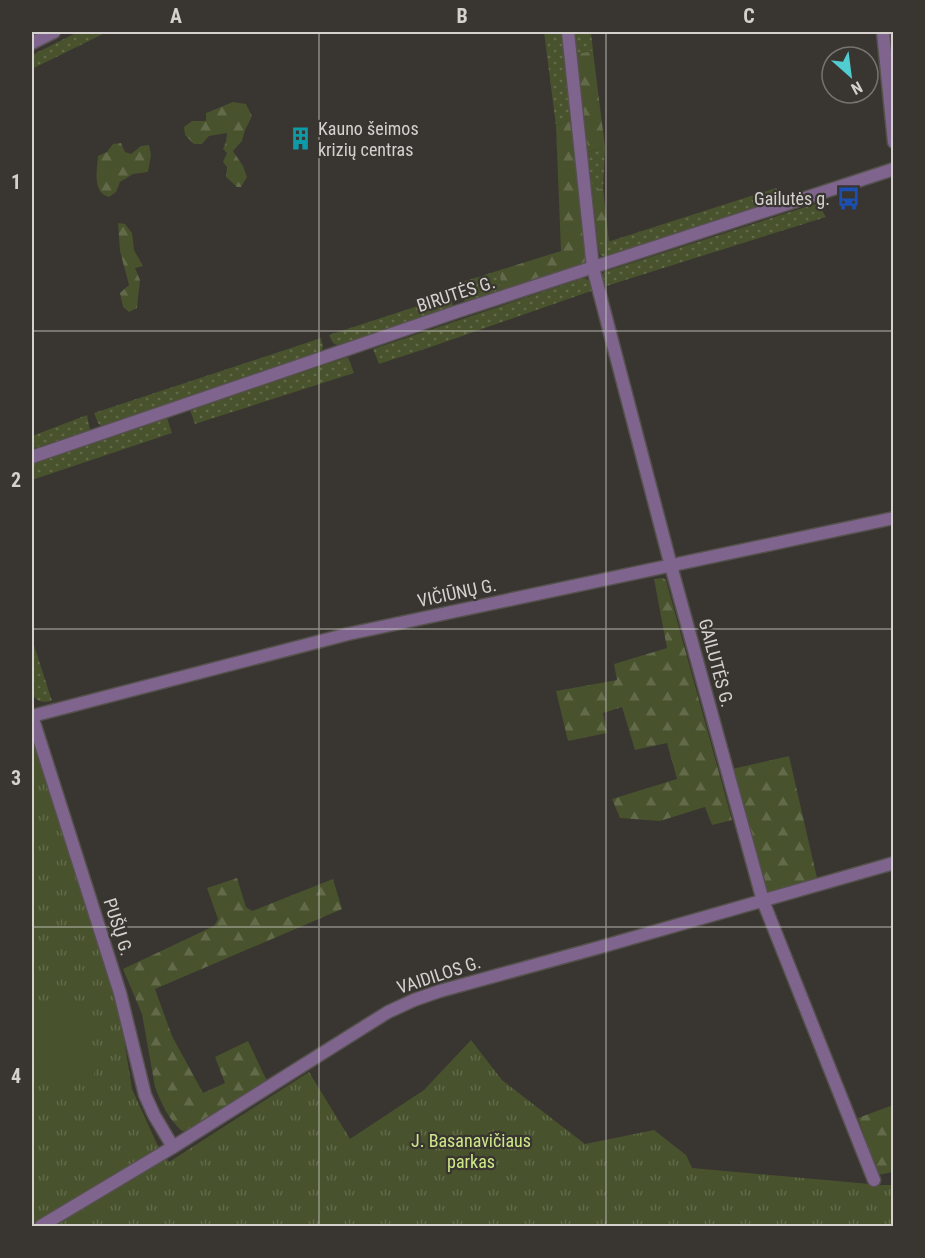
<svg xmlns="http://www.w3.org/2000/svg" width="925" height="1258" font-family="'Roboto Condensed',sans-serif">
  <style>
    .grass { fill: url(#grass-dots) }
    .forest { fill: url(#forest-firs) }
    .park { fill: url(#park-tufts) }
    .garden { fill: #48522c }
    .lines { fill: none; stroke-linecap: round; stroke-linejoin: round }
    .minor-casing { stroke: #55514d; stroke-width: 15 }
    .tertiary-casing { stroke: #55514d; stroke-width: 15 }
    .minor { stroke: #7f658e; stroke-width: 12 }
    .tertiary { stroke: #7f658e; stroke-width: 12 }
    .grid { fill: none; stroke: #d4d1cf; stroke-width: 1.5; stroke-opacity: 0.55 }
    .labels { text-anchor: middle; stroke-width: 4.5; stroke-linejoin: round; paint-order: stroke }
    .poi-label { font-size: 18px; fill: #d4d1cf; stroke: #393531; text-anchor: start }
    .street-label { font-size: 18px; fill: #d4d1cf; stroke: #393531 }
    .park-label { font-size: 18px; fill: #cee887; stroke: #393531 }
    .neatline { fill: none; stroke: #d4d1cf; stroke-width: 2 }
    .grid-label { font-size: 20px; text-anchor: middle; font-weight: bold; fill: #d4d1cf }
  </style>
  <defs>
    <pattern id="grass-dots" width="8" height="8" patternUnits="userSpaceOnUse" patternTransform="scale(1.5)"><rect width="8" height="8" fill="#48522c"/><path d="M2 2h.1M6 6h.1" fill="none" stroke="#626a4a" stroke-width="1.8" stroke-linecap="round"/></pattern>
    <pattern id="forest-firs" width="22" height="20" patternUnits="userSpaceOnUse" patternTransform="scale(1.5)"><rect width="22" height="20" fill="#48522c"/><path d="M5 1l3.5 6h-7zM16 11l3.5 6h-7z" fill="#626a4a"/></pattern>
    <pattern id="park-tufts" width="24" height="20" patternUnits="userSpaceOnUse" patternTransform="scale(1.5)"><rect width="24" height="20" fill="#48522c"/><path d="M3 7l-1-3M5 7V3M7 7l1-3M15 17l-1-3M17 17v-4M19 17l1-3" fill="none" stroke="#626a4a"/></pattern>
  </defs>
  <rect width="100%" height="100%" fill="#393531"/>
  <g class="grass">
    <polygon points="78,32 107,32 32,69 32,55"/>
    <polygon points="544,32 561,32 571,119 556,126"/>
    <polygon points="575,32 591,32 593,51 577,54"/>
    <polygon points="605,147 603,189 592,189 588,152"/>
    <polygon points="776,188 781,198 604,257 600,255 598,245"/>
    <polygon points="815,204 821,209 826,217 603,287 600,277 604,272"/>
    <polygon points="500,270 501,292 466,303 460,295 459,283"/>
    <polygon points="584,278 591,281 594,290 425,349 379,364 373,349"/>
    <polygon points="451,295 453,308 339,346 333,343 329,335"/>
    <polygon points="321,338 323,347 321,352 101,426 98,423 94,413"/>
    <polygon points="348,357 354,373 195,424 190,410"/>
    <polygon points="87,415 90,430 32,449 32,436"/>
    <polygon points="167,418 172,433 32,480 32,463"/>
    <path d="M32,639L52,701C42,703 35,702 32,692Z"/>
  </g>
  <g class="forest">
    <polygon points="593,51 605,147 588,152 577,54"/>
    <polygon points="233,102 246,104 252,116 245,130 242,141 233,151 243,166 247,177 241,187 237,187 226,177 227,167 223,162 227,153 223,149 226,142 227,133 209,136 202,144 194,144 185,135 184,127 192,121 206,121 206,113"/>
    <polygon points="571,119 587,260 585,264 501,292 500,270 561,251 556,126"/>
    <path d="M121,143L125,152L131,154L141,146L149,145L151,155L148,172L133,174L120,182L116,192L109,197C92,193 97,169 98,156L107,152L113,144Z"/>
    <polygon points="592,189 603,189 609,242 598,245"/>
    <polygon points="118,223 125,224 132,233 134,250 143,266 135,268 140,280 137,308 129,312 123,307 120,293 129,285 120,251"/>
    <polygon points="663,578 666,580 667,584 732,820 712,825 705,807 660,821 620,818 612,799 677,779 667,743 635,750 622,707 603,713 607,733 568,741 556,691 617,680 614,664 667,648 654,579"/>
    <polygon points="789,756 817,878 766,893 732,769"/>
    <path d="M237,878L246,907L252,911L333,879L342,909L155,989L172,1036L203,1093L225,1083L215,1057L248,1041L267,1081L190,1130L182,1131C169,1120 161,1103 155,1087L142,1014L123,969L214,926L218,919L207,888Z"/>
    <polygon points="893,1105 893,1172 878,1175 858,1118"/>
  </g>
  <polygon class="park" points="32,735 117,996 132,1089 157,1144 169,1162 309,1072 350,1139 424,1090 471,1040 502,1080 585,1144 654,1130 686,1155 692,1168 881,1185 893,1185 893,1226 32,1226"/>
  <polygon class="garden" points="82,1002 95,1079 32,1079 39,1007"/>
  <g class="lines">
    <defs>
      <g id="minor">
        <polyline points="568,32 593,268 671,566 763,901 874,1180"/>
        <polyline points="32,43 54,32"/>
        <polyline points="32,716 348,634 894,518"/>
        <polyline points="32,716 120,993 145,1095 154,1115 173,1147"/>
        <polyline points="41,1226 173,1147 388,1012 414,1000 440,991 597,948 894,863"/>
      </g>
      <g id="tertiary">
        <polyline points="883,32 894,142"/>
        <polyline points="32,457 459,311 894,169"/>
      </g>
    </defs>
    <use href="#minor" class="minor-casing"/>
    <use href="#tertiary" class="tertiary-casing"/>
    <use href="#minor" class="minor"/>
    <use href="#tertiary" class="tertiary"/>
  </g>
  <path class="grid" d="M319,32V1226M606,32V1226M32,331H894M32,629H894M32,927H894"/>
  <defs>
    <symbol id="building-bare" viewBox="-9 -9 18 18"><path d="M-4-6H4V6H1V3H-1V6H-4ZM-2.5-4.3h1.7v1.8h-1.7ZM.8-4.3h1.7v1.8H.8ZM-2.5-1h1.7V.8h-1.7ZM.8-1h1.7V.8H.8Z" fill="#0f9aa8" stroke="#393531" stroke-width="2.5" paint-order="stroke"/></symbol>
    <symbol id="bus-bare" viewBox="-9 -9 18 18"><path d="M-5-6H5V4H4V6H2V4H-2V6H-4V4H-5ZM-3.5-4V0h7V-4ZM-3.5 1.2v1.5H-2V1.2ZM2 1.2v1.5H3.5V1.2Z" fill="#1a4fb4" stroke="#393531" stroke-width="2.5" paint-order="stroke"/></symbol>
  </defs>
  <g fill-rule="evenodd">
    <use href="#building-bare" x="284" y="122" width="33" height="33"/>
    <use href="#bus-bare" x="832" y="182" width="33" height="33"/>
  </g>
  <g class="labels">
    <g class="poi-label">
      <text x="318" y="135">Kauno šeimos<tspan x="318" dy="21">krizių centras</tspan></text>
      <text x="830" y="205" text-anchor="end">Gailutės g.</text>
    </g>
    <g class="street-label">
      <text transform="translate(456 294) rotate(-18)" y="6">BIRUTĖS G.</text>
      <text transform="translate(457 593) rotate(-12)" y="6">VIČIŪNŲ G.</text>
      <text transform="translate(716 663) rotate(75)" y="6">GAILUTĖS G.</text>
      <text transform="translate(118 927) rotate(72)" y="6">PUŠŲ G.</text>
      <text transform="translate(439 975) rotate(-18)" y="6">VAIDILOS G.</text>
    </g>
    <g class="park-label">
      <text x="471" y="1147">J. Basanavičiaus<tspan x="471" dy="21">parkas</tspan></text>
    </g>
  </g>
  <rect width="925" height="1258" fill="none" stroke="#393531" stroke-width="66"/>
  <g transform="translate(850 75) rotate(152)"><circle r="28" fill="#393531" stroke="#777370" stroke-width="1.5"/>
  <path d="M0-4.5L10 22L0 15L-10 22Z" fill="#51ccd1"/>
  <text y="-9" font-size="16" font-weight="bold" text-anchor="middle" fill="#d4d1cf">N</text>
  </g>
  <rect x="33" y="33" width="859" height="1192" class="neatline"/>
  <g class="grid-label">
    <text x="176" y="23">A</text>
    <text x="462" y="23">B</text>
    <text x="749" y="23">C</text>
    <text x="16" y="189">1</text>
    <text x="16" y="487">2</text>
    <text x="16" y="785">3</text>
    <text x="16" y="1083">4</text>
  </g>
</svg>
